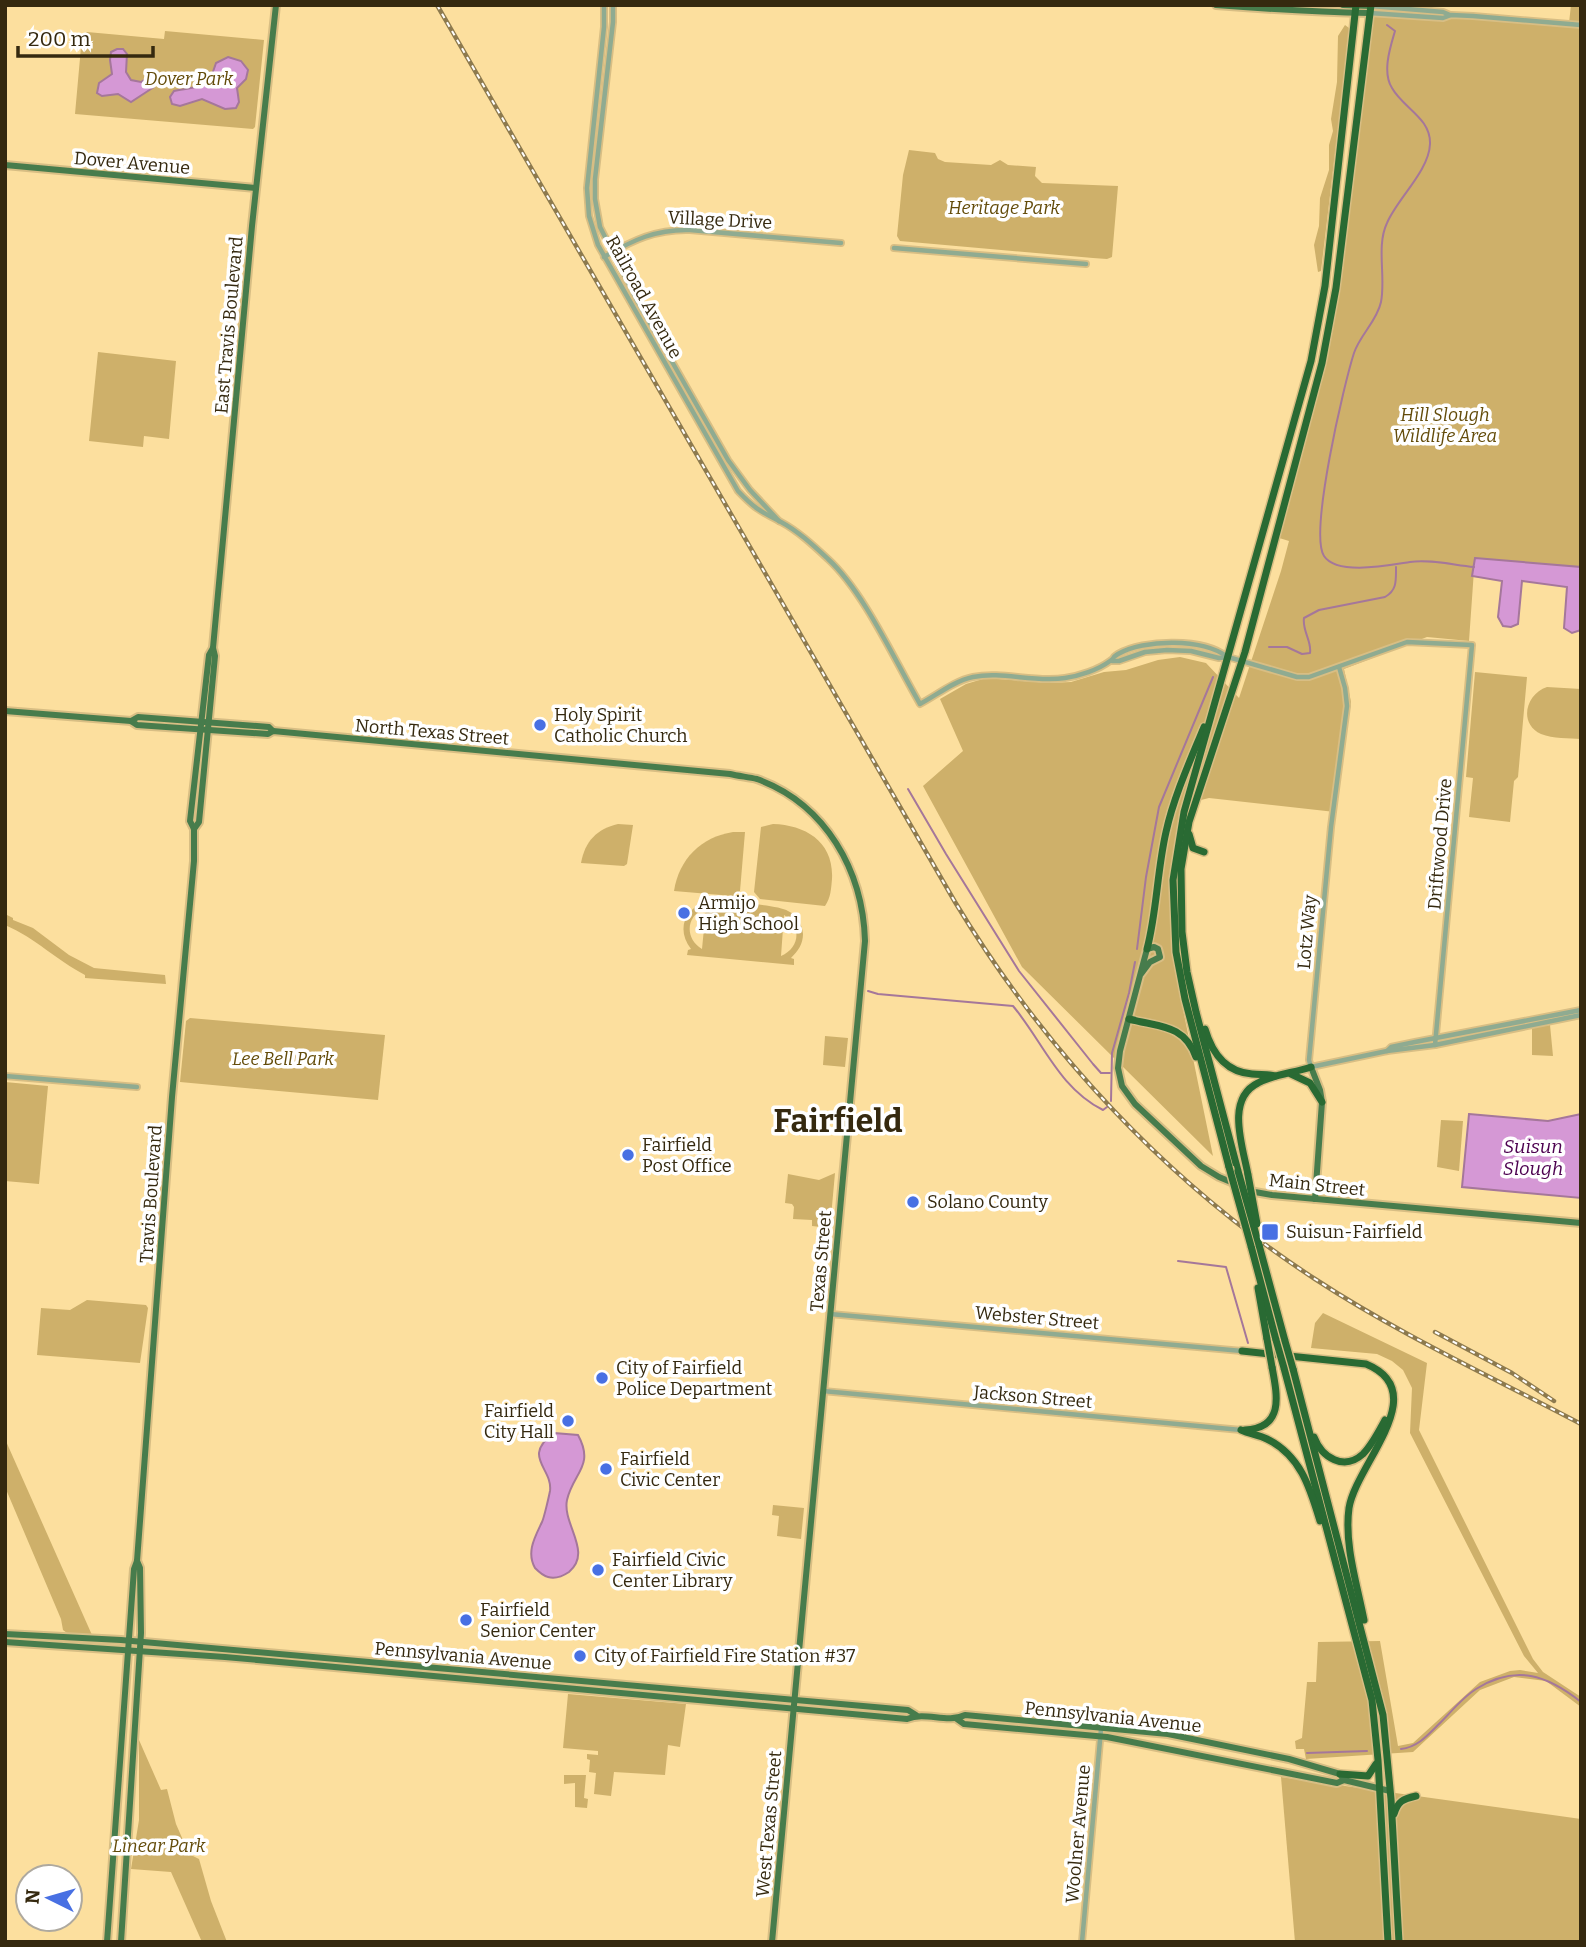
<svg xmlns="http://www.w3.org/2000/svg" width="1586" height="1947" font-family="Bitter,serif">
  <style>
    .green { fill: #ceb06a; fill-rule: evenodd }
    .water { fill: #d598d5; stroke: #a5779a; stroke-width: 2 }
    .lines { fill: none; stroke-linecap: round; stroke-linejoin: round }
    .stream { stroke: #a5779a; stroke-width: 2 }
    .minor-casing { stroke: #d8be84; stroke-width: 8 }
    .major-casing { stroke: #d8be84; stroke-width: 10 }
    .highway-casing { stroke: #d8be84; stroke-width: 10 }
    .minor { stroke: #8fab91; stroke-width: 4.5 }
    .major { stroke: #477c4c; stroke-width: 6 }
    .highway { stroke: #296a33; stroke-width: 7 }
    .rail-casing { stroke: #8d7a4e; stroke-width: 4.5 }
    .rail { stroke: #fff; stroke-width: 2; stroke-dasharray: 5; stroke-linecap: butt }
    .highway-bridge-casing { stroke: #d8be84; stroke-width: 10; stroke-linecap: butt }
    .highway-bridge { stroke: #296a33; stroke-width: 7 }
    .poi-dot { fill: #4870e3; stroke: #fff; stroke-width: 2.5 }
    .labels { text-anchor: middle; stroke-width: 7; stroke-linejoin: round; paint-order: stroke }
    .park-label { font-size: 18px; font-style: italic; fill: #634b09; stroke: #fff }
    .street-label { font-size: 18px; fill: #35290f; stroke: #fff }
    .poi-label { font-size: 18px; fill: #35290f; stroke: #fff; text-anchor: start }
    .water-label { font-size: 19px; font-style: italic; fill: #4c004f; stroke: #fff }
    .town-label { font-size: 32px; font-weight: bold; fill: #35290f; stroke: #fff }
  </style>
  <rect width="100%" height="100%" fill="#fcdf9e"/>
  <g class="green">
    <polygon points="1571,5 1581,5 1581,579 1474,570 1469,641 1427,637 1344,669 1351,702 1335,812 1209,798 1185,804 1177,980 1213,1156 1022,967 923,786 963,751 940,699 966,684 986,678 1049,683 1071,682 1104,672 1126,670 1158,660 1180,657 1206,663 1239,698 1281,571 1289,541 1276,537 1328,336 1370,13 1443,18 1451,15 1569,23"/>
    <polygon points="1345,25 1349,28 1349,36 1321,271 1318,272 1314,245 1319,226 1320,198 1329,170 1329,145 1333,131 1331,119 1337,82 1338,36"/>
    <polygon points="165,31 264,40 255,127 253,129 75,114 82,36 87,32 164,39"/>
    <polygon points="909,150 935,153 938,159 945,162 991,165 1000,160 1008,165 1036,167 1035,176 1042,183 1118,186 1112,257 1107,259 1093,258 900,241 897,236 903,175"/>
    <polygon points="98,352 176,361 169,439 144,436 143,447 89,441"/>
    <polygon points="1475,672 1527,677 1518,777 1514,781 1510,822 1469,817 1473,778 1466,777"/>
    <path d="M1547,687L1581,689V739C1569,738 1553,739 1541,734C1518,723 1526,694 1547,687Z"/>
    <path d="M618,824L633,825L627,864L624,866L581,863C585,841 597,829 618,824Z"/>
    <path d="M773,824C806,825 834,842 832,879C831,889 831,897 825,906L760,899L754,892L761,827Z"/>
    <path d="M733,832H745L740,891L733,896L674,891C679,859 701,837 733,832Z"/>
    <path d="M705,902C719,901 777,904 788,911C797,915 802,924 803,934C803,944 798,951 791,958L794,959V965L687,955L688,950L691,949C677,931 683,910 705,902ZM706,908L702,949C684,938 686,915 706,908ZM784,915C802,926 800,948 781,956Z"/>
    <path d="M5,914L13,918V920L33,928L69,955L94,968L165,975L166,984L85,978V975C56,960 37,939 5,925Z"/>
    <polygon points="190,1018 385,1035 378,1100 180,1082 186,1021"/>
    <polygon points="1550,1025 1553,1056 1532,1055 1532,1028"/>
    <polygon points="825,1036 848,1038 845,1067 823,1065"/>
    <polygon points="5,1082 48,1086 39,1184 5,1181"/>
    <polygon points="1441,1120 1463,1121 1459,1171 1437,1167"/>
    <polygon points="835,1173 830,1228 812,1226 812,1220 793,1219 794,1207 792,1204 785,1203 788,1174 819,1180"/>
    <polygon points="87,1300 146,1305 148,1308 140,1363 37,1355 41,1308 70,1310"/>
    <polygon points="1323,1313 1427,1363 1419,1430 1533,1659 1543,1672 1581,1697 1581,1707 1546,1681 1514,1677 1480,1690 1413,1752 1306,1759 1304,1749 1296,1749 1295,1741 1302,1738 1307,1682 1316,1682 1318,1642 1380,1641 1398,1746 1413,1743 1480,1682 1510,1671 1520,1670 1538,1673 1524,1656 1410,1433 1412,1388 1403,1370 1392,1361 1377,1354 1311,1348 1315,1323"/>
    <polygon points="5,1439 92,1635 67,1633 63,1630 61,1619 5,1487"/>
    <polygon points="773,1505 804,1508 801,1539 777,1536 779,1516 772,1515"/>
    <polygon points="568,1694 686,1704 680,1747 668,1745 665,1775 614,1772 611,1796 594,1794 596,1773 589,1772 590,1760 587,1759 587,1754 598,1755 598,1751 563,1748"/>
    <polygon points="139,1740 161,1790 167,1789 176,1824 189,1854 199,1859 211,1901 227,1942 202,1942 171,1872 131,1869 139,1820"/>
    <polygon points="564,1775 586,1775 584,1798 588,1799 587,1808 575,1807 575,1783 564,1784"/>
    <polygon points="1281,1777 1581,1819 1581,1942 1295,1942"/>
  </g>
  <g class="water">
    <polygon points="117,49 123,49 127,54 126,72 131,80 141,82 152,75 156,79 154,87 131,102 118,94 102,96 97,93 99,83 112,74 110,60 111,52"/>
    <path d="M228,57L241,61L248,70L246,79L237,88L239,102L236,108L225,109L202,99L180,106L172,104L170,97L174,91C199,86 208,90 216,63Z"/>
    <polygon points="1475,558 1581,567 1581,630 1572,633 1564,628 1567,587 1522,581 1518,624 1511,627 1503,626 1498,617 1502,581 1472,576"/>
    <polygon points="1469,1114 1548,1121 1581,1114 1581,1198 1462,1187"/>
    <path d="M554,1433L578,1435C595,1466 573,1473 567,1500C562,1524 593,1552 569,1572C563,1576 555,1579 548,1577C543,1576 539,1572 535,1568C526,1552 535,1537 542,1522C544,1518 549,1496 550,1491C553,1468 521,1457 554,1433Z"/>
  </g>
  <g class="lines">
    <g class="stream">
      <path d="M1387,25L1395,31C1390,48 1382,72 1392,88C1403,108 1431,118 1430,144C1429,171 1397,199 1387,223C1376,246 1386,277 1381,302C1377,321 1360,335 1354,353C1344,384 1309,533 1324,556C1337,576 1390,565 1410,562C1430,559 1453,565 1474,567"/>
      <path d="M1269,647H1287L1302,654L1310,653C1312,641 1302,631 1304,618L1319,610L1385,597C1397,590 1396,581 1396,567"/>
      <polyline points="908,789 946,854 1019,971 1093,1064 1101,1073 1110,1073"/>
      <polyline points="1137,949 1146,877 1159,807 1213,677"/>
      <path d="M868,991L878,994L1013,1006C1043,1042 1059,1088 1103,1110L1107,1107"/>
      <polyline points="1111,1101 1112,1053 1129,993 1135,962"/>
      <polyline points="1178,1261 1226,1267 1248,1343"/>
      <path d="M1401,1749C1418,1747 1428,1735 1440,1723C1451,1712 1463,1697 1476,1689C1516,1664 1547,1675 1581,1702"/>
      <polyline points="1307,1753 1367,1751"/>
    </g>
    <defs>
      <g id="minor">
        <path d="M604,5V27L587,188L589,216L598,245L738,491C755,509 760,511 781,522C798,531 814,546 828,559C864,592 895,661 920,704C937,695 954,681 973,677C1003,671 1034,683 1065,678C1079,676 1098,670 1110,661C1117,656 1110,659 1118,654C1143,639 1205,638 1227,657"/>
        <polyline points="613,5 613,22 595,179 595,199 600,227 638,302 728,460 750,490 779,521"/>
        <polyline points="1371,6 1443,12 1450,15"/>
        <polyline points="1370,13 1443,18 1451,15 1473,16 1581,25"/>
        <polyline points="894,248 1086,264"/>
        <path d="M604,257C633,240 656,229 690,230L841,243"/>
        <polyline points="1112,661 1119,661 1145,652 1167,650 1191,651 1219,658 1228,657 1297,677 1309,677 1407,642 1472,645 1435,1045"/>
        <polyline points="1339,667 1345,688 1347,706 1331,827 1309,1060 1311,1067 1387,1051 1435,1045 1581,1015"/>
        <polyline points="1387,1051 1391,1047 1415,1042 1581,1010"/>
        <polyline points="5,1076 137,1087"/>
        <polyline points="830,1314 1242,1351"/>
        <polyline points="823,1391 1241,1430"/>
        <polyline points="1082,1942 1101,1729"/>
      </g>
      <g id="major">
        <path d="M1216,5C1268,9 1319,12 1370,13"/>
        <polyline points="1343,5 1371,6"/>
        <polyline points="5,165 256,188"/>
        <path d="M5,711L131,721L137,725L268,734L273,731L730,774C738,776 748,777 757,779C826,804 863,871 865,941L772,1942"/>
        <polyline points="131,721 138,717 269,727 273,731"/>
        <polyline points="194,829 199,822 215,656 213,648 252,226 276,5"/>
        <polyline points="1141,974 1150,962 1160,957 1158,949 1154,947 1147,949 1120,1051 1118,1068 1122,1086 1135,1104 1201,1166 1219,1177 1255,1192 1272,1195 1581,1223"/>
        <polyline points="1311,1067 1320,1090 1322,1102 1315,1199"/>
        <polyline points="5,1634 121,1640 908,1710 916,1715"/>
        <path d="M5,1642L225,1657L907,1719C926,1711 947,1724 965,1715L1168,1734L1289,1759L1340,1774L1344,1780"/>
        <polyline points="957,1719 964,1724 1107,1737 1337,1783 1344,1780 1390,1791"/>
        <polyline points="107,1942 134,1569 137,1561 172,1097 194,861 194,829 190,821 209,655 213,648"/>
        <polyline points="121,1942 141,1633 140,1568 137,1561"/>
      </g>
      <g id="highway">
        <polyline points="1189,834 1193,848 1204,852"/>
        <path d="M1147,949C1157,911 1157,871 1166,832C1174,796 1190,761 1204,727"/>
        <path d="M1129,1019C1159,1027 1184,1024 1196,1057"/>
        <path d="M1205,1029C1212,1053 1225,1072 1252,1074C1260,1075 1267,1074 1275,1076"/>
        <polyline points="1291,1074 1310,1083 1322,1102"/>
        <polyline points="1229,1167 1185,999 1176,952 1173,880 1184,812 1311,361 1325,286 1356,5"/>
        <polyline points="1238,1171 1196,1012 1187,972 1182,932 1181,869 1189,822 1245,652 1322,363 1336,288 1371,5"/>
        <path d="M1248,1175C1243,1147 1225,1099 1258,1083C1274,1074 1294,1073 1311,1067"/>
        <polyline points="1259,1245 1285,1341"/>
        <polyline points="1251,1246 1276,1340"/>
        <polyline points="1258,1288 1267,1339"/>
        <path d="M1242,1351L1366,1364C1434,1392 1356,1464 1349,1508C1344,1544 1357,1584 1364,1620"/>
        <polyline points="1284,1368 1372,1700 1378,1760 1388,1942"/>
        <polyline points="1293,1369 1383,1715 1391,1799 1399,1942"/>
        <path d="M1241,1430C1250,1434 1259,1435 1267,1439C1301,1456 1310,1488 1320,1521"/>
        <path d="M1245,1430C1285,1428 1277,1394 1272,1367"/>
        <path d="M1314,1437C1322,1458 1344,1471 1363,1454C1372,1445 1379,1431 1385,1420"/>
        <polyline points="1340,1774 1368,1776 1376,1764"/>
        <path d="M1394,1814C1398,1801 1403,1799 1416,1796"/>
      </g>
    </defs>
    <use href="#minor" class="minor-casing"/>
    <use href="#major" class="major-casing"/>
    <use href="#highway" class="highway-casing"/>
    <use href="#minor" class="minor"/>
    <use href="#major" class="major"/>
    <use href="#highway" class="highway"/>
    <defs>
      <g id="rail">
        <path d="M437,5L955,902C1045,1051 1169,1184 1315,1279C1399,1334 1492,1377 1581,1424"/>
        <polyline points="1435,1332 1512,1373 1554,1401"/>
      </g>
    </defs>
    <use href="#rail" class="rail-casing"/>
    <use href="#rail" class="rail"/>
    <defs>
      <g id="highway-bridge">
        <polyline points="1229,1167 1251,1246"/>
        <polyline points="1238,1171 1259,1245"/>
        <polyline points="1248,1175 1257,1224"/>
        <polyline points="1267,1339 1272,1367"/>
        <polyline points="1276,1340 1284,1368"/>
        <polyline points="1285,1341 1293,1369"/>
      </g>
    </defs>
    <use href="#highway-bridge" class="highway-bridge-casing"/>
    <use href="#highway-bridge" class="highway-bridge"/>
  </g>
  <g class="poi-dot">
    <circle cx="540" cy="725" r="7"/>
    <circle cx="684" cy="913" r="7"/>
    <circle cx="628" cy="1155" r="7"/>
    <circle cx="913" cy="1202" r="7"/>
    <rect x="1261" y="1223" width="18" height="18" rx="3.5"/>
    <circle cx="602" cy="1378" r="7"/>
    <circle cx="568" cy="1421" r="7"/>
    <circle cx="606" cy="1469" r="7"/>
    <circle cx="598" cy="1570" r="7"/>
    <circle cx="466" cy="1620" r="7"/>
    <circle cx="580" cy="1656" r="7"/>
  </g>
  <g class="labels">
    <g class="park-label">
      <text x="189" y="85">Dover Park</text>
      <text x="1004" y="214">Heritage Park</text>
      <text x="1445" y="421">Hill Slough<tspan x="1445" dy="21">Wildlife Area</tspan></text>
      <text x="283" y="1065">Lee Bell Park</text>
      <text x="159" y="1852">Linear Park</text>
    </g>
    <g class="street-label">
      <text transform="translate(132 163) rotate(5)" y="6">Dover Avenue</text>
      <text transform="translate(720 220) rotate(3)" y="6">Village Drive</text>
      <text transform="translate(644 297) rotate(61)" y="6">Railroad Avenue</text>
      <text transform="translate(229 325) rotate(-85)" y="6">East Travis Boulevard</text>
      <text transform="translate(432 732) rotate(5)" y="6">North Texas Street</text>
      <text transform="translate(1440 844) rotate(-85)" y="6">Driftwood Drive</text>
      <text transform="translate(1307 932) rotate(-85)" y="6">Lotz Way</text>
      <text transform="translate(1317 1185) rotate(6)" y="6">Main Street</text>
      <text transform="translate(151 1194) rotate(-86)" y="6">Travis Boulevard</text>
      <text transform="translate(821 1261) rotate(-85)" y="6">Texas Street</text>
      <text transform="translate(1037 1318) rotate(5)" y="6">Webster Street</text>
      <text transform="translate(1033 1397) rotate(5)" y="6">Jackson Street</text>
      <text transform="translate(463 1656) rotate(5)" y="6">Pennsylvania Avenue</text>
      <text transform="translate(1113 1717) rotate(6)" y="6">Pennsylvania Avenue</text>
      <text transform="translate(769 1824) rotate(-85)" y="6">West Texas Street</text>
      <text transform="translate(1078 1834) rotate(-85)" y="6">Woolner Avenue</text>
    </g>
    <g class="poi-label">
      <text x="554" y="721">Holy Spirit<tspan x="554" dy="21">Catholic Church</tspan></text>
      <text x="698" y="909">Armijo<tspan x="698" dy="21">High School</tspan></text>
      <text x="642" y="1151">Fairfield<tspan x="642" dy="21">Post Office</tspan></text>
      <text x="927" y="1208">Solano County</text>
      <text x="1286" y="1238">Suisun-Fairfield</text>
      <text x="616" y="1374">City of Fairfield<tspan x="616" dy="21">Police Department</tspan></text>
      <text x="554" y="1417" text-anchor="end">Fairfield<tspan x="554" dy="21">City Hall</tspan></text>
      <text x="620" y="1465">Fairfield<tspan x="620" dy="21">Civic Center</tspan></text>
      <text x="612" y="1566">Fairfield Civic<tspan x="612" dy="21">Center Library</tspan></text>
      <text x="480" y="1616">Fairfield<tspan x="480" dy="21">Senior Center</tspan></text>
      <text x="594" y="1662">City of Fairfield Fire Station #37</text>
    </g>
    <g class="water-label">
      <text x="1533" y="1153">Suisun<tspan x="1533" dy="22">Slough</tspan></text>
    </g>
    <g class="town-label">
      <text x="838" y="1132">Fairfield</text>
    </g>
  </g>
  <rect width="1586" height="1947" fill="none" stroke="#35290f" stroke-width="14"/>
  <g transform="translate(49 1898) rotate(275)"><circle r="33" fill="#ffffff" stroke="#aea99f" stroke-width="2"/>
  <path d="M0-5L12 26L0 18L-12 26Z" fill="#4870e3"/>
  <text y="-10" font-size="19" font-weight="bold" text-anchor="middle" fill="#35290f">N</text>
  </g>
  <path d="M18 46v10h135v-10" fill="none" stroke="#35290f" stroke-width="3.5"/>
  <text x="28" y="46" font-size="21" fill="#35290f" stroke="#ffffff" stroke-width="5" paint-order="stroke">200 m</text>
</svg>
